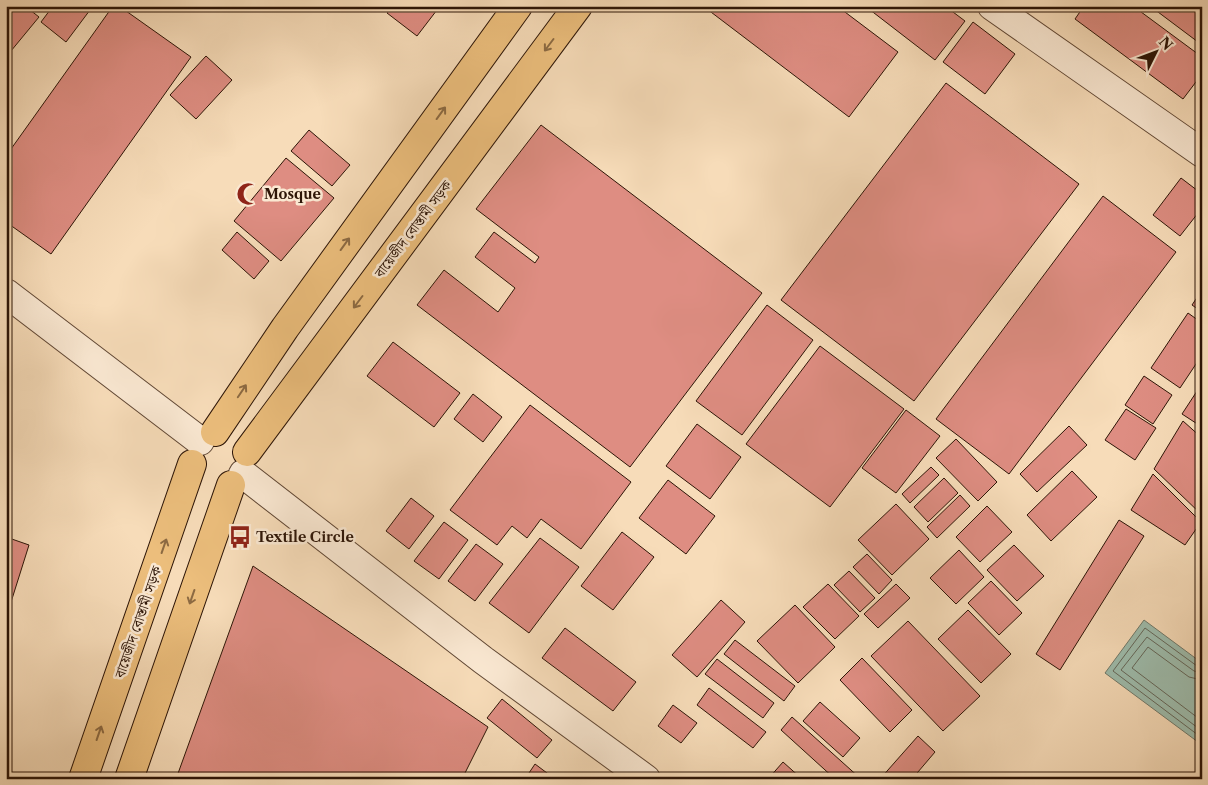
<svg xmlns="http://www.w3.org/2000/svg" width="1208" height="785" font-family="'Libre Caslon Text','Noto Serif Bengali',serif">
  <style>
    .water { fill: #9ebcac; stroke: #71796a }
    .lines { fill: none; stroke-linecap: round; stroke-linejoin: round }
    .shore { stroke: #66685a; stroke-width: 1 }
    .building { fill: #de8d82; stroke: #2d1507 }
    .minor-casing { stroke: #604734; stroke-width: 30 }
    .tertiary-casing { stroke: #604734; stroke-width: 30 }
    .primary-casing { stroke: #2d1507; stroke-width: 30 }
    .minor { stroke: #fae8d2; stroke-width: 28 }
    .tertiary { stroke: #fae8d2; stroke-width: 28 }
    .primary { stroke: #ecbe7c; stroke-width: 28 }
    .oneway { stroke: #8c6a42 }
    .labels { text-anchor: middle; stroke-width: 5; stroke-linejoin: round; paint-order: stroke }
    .poi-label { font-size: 14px; font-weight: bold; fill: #2d1507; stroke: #fae8d2; text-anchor: start }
    .street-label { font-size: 14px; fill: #2d1507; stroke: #fae8d2 }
  </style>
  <rect width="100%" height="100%" fill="#f7dcb9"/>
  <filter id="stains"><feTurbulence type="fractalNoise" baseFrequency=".004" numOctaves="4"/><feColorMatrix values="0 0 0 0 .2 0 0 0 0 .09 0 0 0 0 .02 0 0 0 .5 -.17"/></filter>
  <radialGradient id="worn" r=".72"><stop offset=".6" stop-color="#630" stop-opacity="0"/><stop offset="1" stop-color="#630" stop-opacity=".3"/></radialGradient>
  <polygon class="water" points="1144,620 1202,663 1202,745 1105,673"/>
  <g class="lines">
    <g class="shore">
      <polyline points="1202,666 1197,666 1145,628 1113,671 1202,738"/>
      <polyline points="1202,673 1194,671 1147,637 1121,670 1202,731"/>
      <polyline points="1202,680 1189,677 1148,647 1132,668 1202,721"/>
    </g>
  </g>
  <g class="building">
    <polygon points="6,6 25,6 39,17 6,57"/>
    <polygon points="53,6 93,6 66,42 41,22"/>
    <polygon points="113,6 119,6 191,57 51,254 6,222 6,156"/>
    <polygon points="393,6 440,6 417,36 387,13"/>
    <polygon points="703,6 837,6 898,52 849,117"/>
    <polygon points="865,6 945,6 965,21 935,60"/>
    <polygon points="1084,6 1133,6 1202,57 1202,74 1183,99 1075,19"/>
    <polygon points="1150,6 1202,6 1202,45"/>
    <polygon points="973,22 1015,54 985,94 943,62"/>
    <polygon points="206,56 232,80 196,119 170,95"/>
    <polygon points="946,83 1079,184 914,401 781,300"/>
    <polygon points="541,125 762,293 630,467 417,305 444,270 498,312 515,288 475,257 494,232 535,263 539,257 476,209"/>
    <polygon points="309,130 350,165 332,186 291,151"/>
    <polygon points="286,158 334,198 281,261 234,221"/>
    <polygon points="1181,178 1202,194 1202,208 1180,236 1153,215"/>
    <polygon points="1103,196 1176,252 1009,474 936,419"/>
    <polygon points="237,232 269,261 254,279 222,250"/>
    <polygon points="1202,290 1202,312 1192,305"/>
    <polygon points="767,305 813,340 742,435 696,401"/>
    <polygon points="1188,313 1202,323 1202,355 1180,388 1151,368"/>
    <polygon points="393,342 460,393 434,427 367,376"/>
    <polygon points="820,346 904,409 830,507 746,444"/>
    <polygon points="1144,376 1172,395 1153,424 1125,405"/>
    <polygon points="1201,385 1202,385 1202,427 1182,414"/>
    <polygon points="473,394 502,417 483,442 454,419"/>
    <polygon points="530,405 631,482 581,549 541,519 527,538 512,526 497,545 450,510"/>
    <polygon points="1126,409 1156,428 1135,460 1105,440"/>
    <polygon points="906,410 940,436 896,493 862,468"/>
    <polygon points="1183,421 1202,438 1202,515 1154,469"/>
    <polygon points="697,424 741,457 710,499 666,466"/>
    <polygon points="1069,426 1087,445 1037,492 1020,474"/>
    <polygon points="956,439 997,482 978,501 936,458"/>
    <polygon points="931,467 939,475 910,503 902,494"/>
    <polygon points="1072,471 1097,497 1051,541 1027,515"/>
    <polygon points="1153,474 1201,522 1185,545 1131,510"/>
    <polygon points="944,478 958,493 928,522 914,507"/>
    <polygon points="668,480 715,516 686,554 639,518"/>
    <polygon points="960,495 970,506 937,538 927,527"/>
    <polygon points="411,498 434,516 409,549 386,531"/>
    <polygon points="896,504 929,539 892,575 858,540"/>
    <polygon points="987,506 1012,532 980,562 956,537"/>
    <polygon points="1119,520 1144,536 1060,670 1036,654"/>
    <polygon points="444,522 468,540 439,579 414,561"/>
    <polygon points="622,532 654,557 613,610 581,586"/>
    <polygon points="6,537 29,545 6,618"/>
    <polygon points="540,538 579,567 529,633 489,603"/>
    <polygon points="476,544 503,564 475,601 448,581"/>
    <polygon points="1014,545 1044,576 1017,601 987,570"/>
    <polygon points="959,550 984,577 956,604 930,578"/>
    <polygon points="867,554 892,580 879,594 853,567"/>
    <polygon points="253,566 488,727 462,779 176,779"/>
    <polygon points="849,571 875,598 860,612 834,585"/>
    <polygon points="991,581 1022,613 999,635 968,603"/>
    <polygon points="828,584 859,616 835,639 803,607"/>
    <polygon points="896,584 910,598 878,628 864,614"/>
    <polygon points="721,600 745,622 697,677 672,655"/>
    <polygon points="795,605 835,647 798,683 757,641"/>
    <polygon points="968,610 1011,654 981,683 938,639"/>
    <polygon points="908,621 980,696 943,731 871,656"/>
    <polygon points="565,628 636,682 613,711 542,658"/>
    <polygon points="735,640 795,686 784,701 724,654"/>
    <polygon points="862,658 912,710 890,732 840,680"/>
    <polygon points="717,659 774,703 763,718 705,674"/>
    <polygon points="709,688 766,732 753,748 697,705"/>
    <polygon points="502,699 552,740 537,758 487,718"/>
    <polygon points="820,702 860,738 843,757 803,721"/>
    <polygon points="673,705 697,723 681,743 658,726"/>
    <polygon points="792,717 861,779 835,779 781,730"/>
    <polygon points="918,736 935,752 912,779 880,779"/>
    <polygon points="783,762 802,779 768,779"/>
    <polygon points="535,764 555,779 525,779"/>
  </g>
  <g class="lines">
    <defs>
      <polyline id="minor" points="992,6 1202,153"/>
      <g id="tertiary">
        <polyline points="6,293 200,441"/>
        <polyline points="243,474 483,660 646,779"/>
      </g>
      <g id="primary">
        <polyline points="215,432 285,328 518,6"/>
        <polyline points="247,452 578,6"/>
        <polyline points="83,779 192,464"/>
        <polyline points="129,779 231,485"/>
      </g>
    </defs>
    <use href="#minor" class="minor-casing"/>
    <use href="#tertiary" class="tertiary-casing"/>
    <use href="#primary" class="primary-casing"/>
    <use href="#minor" class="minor"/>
    <use href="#tertiary" class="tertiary"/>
    <use href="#primary" class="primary"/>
  </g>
  <defs><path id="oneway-shaft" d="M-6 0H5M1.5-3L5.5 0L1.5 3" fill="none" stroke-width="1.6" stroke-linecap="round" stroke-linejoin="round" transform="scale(1.25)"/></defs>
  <g class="oneway">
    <use href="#oneway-shaft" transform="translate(549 45) rotate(127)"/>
    <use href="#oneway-shaft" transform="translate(441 113) rotate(-54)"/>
    <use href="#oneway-shaft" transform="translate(345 244) rotate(-54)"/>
    <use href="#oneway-shaft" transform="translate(358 302) rotate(127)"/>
    <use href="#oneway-shaft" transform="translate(242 391) rotate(-56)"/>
    <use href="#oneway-shaft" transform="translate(164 546) rotate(-71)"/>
    <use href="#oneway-shaft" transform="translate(192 597) rotate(109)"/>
    <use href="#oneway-shaft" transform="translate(99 733) rotate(-71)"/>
  </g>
  <defs>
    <symbol id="mosque-bare" viewBox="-9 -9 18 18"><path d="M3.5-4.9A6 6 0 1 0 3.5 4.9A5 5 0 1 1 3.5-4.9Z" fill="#8f2418" stroke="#fae8d2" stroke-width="2.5" paint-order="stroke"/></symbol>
    <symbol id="bus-bare" viewBox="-9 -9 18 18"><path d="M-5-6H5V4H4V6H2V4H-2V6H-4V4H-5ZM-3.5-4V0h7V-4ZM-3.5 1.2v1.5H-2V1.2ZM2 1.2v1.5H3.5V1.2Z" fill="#8f2418" stroke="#fae8d2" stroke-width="2.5" paint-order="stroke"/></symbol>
  </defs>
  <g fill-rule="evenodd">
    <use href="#mosque-bare" x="232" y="178" width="32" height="32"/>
    <use href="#bus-bare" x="224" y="521" width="32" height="32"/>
  </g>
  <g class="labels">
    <g class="poi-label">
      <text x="264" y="199">Mosque</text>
      <text x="256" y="542">Textile Circle</text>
    </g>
    <g class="street-label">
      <text transform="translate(413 229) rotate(-53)" y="5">বায়েজীদ বোস্তামী সড়ক</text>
      <text transform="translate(138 622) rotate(-71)" y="5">বায়েজীদ বোস্তামী সড়ক</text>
    </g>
  </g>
  <rect width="1208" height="785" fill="none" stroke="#f7dcb9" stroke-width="25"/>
  <rect x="8" y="8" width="1193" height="770" fill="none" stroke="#2d1507" stroke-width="2.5"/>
  <rect x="12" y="12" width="1183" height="760" fill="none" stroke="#2d1507"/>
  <g transform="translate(1156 52) rotate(48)" stroke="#fae8d2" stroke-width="4" paint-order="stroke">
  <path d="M0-4L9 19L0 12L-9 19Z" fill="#2d1507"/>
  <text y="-8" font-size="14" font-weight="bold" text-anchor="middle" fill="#2d1507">N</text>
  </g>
  <rect width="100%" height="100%" filter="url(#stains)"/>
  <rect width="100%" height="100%" fill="url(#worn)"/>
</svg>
